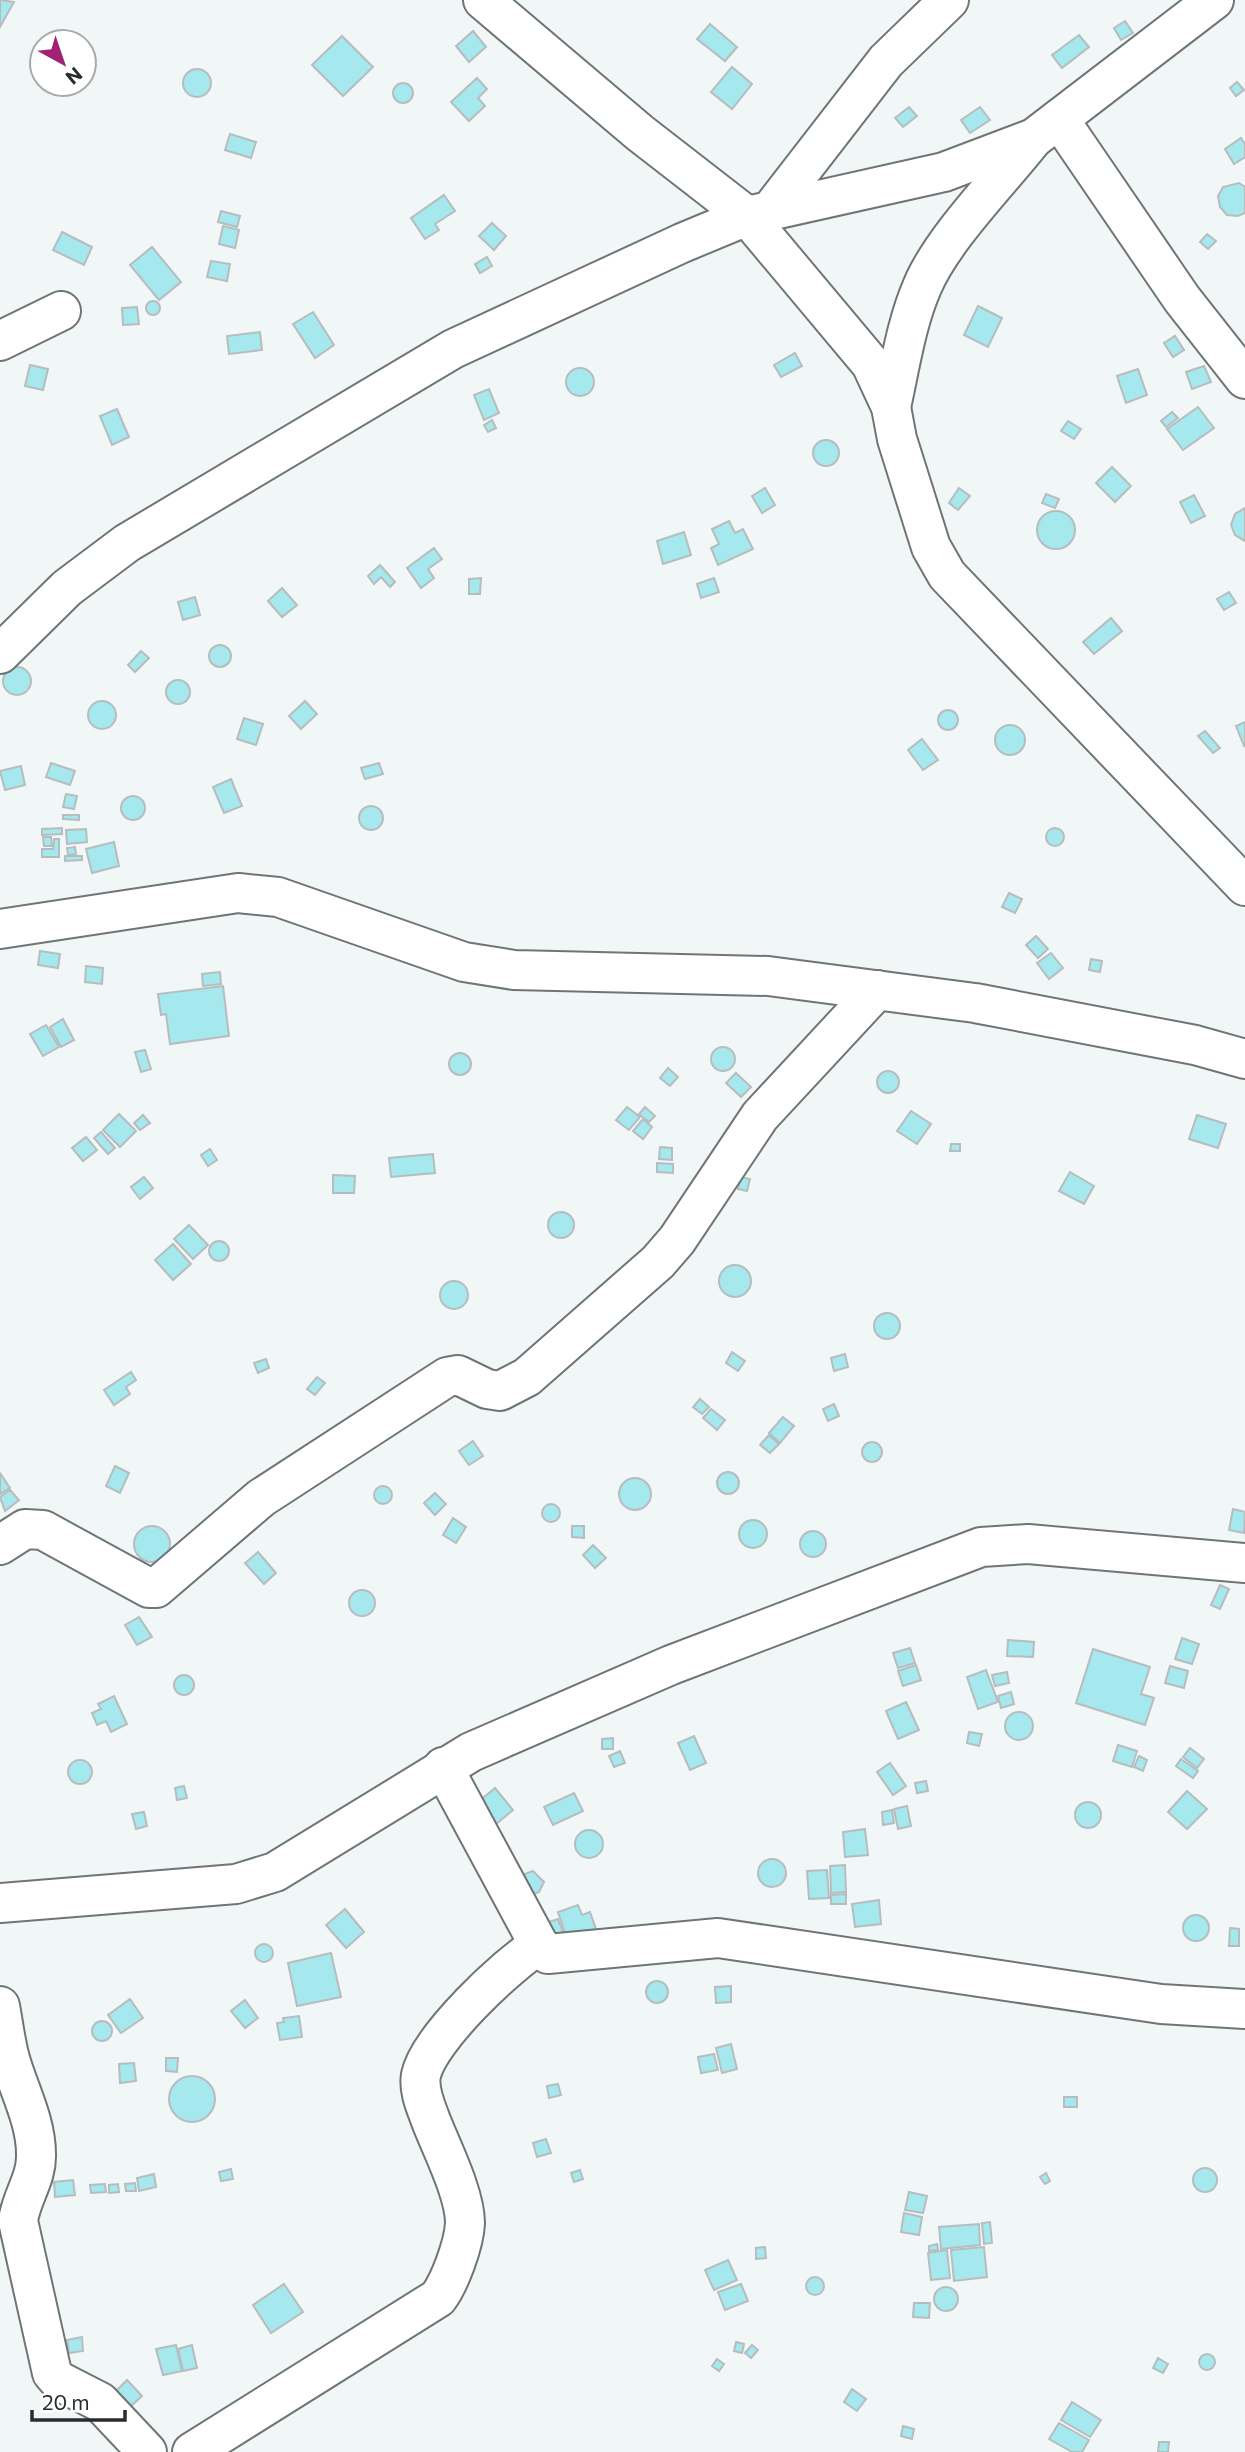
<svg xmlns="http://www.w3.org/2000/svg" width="1245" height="2452" font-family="Commissioner,sans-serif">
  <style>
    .building { fill: #a5e8ee; stroke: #b7bdbe; stroke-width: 2 }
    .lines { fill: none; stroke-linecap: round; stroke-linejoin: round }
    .minor-casing { stroke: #6f7575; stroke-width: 42 }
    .minor { stroke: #fff; stroke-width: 38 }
  </style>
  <rect width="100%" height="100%" fill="#f1f7f7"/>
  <g class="building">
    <polygon points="0,0 14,2 0,27"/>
    <polygon points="1125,21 1133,33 1121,40 1114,28"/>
    <polygon points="710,24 737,47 725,61 697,39"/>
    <polygon points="473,31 486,47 469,62 456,46"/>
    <polygon points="1079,35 1089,47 1062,68 1052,55"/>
    <polygon points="342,36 373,67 343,96 312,65"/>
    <polygon points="732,67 752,84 732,109 711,92"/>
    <circle cx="197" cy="83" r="14"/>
    <polygon points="477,78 487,89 478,98 485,106 469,121 451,102"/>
    <polygon points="1237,82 1244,90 1236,96 1230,88"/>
    <circle cx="403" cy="93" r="10"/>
    <polygon points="909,107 917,116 903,127 895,118"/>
    <polygon points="980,107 990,120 970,133 961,120"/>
    <polygon points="230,134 256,142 251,158 225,150"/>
    <polygon points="1241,138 1245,144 1245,157 1234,164 1225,149"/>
    <polygon points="1239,183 1245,187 1245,213 1238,216 1227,215 1220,207 1218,196 1223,187"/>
    <polygon points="444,195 455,211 435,224 439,230 425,239 411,218"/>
    <polygon points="221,211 240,216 237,227 218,222"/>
    <polygon points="492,223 506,236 494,250 479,236"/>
    <polygon points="223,226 239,230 235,248 219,244"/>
    <polygon points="62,232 92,247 84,265 53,250"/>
    <polygon points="1207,234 1216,241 1208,249 1200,242"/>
    <polygon points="152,247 181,282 159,300 130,265"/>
    <polygon points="487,257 492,266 480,273 475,264"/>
    <polygon points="211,261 230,264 227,281 207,277"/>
    <circle cx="153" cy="308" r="7"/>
    <polygon points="978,306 1002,318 988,347 964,335"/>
    <polygon points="137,307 139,324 123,325 122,308"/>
    <polygon points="313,312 334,345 315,358 293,324"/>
    <polygon points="260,332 262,350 229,354 227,336"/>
    <polygon points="1175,336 1184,350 1173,357 1164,343"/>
    <polygon points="795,353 802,366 781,377 774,365"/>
    <polygon points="30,365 48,369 43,390 25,386"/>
    <polygon points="1204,366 1211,382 1192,389 1186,372"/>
    <circle cx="580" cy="382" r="14"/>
    <polygon points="1138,369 1147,395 1126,403 1117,376"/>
    <polygon points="489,389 499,413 484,420 474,395"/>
    <polygon points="1198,407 1214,428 1183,450 1167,429"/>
    <polygon points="117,409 129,437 112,445 100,416"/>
    <polygon points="1172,412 1178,418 1166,427 1161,421"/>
    <polygon points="492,420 496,428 488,432 484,425"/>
    <polygon points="1068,421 1081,429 1074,439 1061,431"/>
    <circle cx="826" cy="453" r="13"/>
    <polygon points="1112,467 1131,486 1115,502 1096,483"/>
    <polygon points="765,488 775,505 762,513 752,496"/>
    <polygon points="959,488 970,496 958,510 949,503"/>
    <polygon points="1046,494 1059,499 1055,508 1042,503"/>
    <polygon points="1194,495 1205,516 1191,523 1180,502"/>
    <polygon points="1245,508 1245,541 1235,535 1231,525 1235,514"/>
    <circle cx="1056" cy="530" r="19"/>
    <polygon points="729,521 735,533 743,529 753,549 718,565 711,548 719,544 712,529"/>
    <polygon points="684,532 691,555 663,564 657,541"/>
    <polygon points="434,548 442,559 428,569 434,578 421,588 407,568"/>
    <polygon points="380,565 395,582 390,587 381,577 374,584 368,576"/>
    <polygon points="481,578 480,594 469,594 469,579"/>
    <polygon points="714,578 719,592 701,598 697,584"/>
    <polygon points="282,588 297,605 282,617 268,601"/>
    <polygon points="1229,592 1236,603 1224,610 1217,599"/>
    <polygon points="195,597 200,615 183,620 178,602"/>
    <polygon points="1111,618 1122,631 1094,654 1083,642"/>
    <circle cx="220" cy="656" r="11"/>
    <polygon points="141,651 149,658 135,672 128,665"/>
    <circle cx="17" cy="681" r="14"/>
    <circle cx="178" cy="692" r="12"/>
    <circle cx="102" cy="715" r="14"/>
    <polygon points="305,701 317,714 301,729 289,716"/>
    <circle cx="948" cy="720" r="10"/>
    <polygon points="244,718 263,724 256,745 237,739"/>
    <polygon points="1245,722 1245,745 1244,746 1236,726"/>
    <circle cx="1010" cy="740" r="15"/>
    <polygon points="1205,731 1220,748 1213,753 1198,736"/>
    <polygon points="922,739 938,760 923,770 908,750"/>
    <polygon points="51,763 75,771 70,785 46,777"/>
    <polygon points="379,763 383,774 365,779 361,768"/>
    <polygon points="21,766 25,785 5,790 0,771"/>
    <polygon points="231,779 242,806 224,813 213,787"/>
    <polygon points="66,794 77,796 74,809 63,807"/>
    <circle cx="133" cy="808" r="12"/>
    <circle cx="371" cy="818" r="12"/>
    <polygon points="63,815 79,815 79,820 63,819"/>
    <circle cx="1055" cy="837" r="9"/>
    <polygon points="62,828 62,834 42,835 42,829"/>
    <polygon points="86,829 87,842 67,844 66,830"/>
    <polygon points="43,837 51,837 52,846 44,846"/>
    <polygon points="54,839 59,839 59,857 42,857 42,849 53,849"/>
    <polygon points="114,842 119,866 92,873 86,849"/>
    <polygon points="75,847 76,854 68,855 67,848"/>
    <polygon points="65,856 82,856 82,860 65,861"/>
    <polygon points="1009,893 1022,899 1015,913 1002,907"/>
    <polygon points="1036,936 1048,949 1038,958 1026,945"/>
    <polygon points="40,951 60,954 58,968 38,965"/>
    <polygon points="1051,953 1063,968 1049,979 1037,963"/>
    <polygon points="1091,959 1102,961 1100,972 1089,970"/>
    <polygon points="86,966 103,968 102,984 85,982"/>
    <polygon points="220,972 221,984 203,986 202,974"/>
    <polygon points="223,986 229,1036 170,1044 166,1014 161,1015 158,994"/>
    <polygon points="63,1019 74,1040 61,1047 50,1027"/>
    <polygon points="46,1025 59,1047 43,1056 30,1034"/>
    <circle cx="723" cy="1059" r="12"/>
    <polygon points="145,1050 151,1069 141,1072 135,1052"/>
    <circle cx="460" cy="1064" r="11"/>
    <polygon points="668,1068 678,1077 670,1086 660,1078"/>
    <circle cx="888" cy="1082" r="11"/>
    <polygon points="736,1073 751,1087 741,1097 726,1083"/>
    <polygon points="627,1107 640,1117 629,1130 616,1120"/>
    <polygon points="645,1107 655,1116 649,1122 639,1114"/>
    <polygon points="911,1111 931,1124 917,1144 897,1131"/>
    <polygon points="119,1114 136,1131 120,1147 103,1130"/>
    <polygon points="143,1115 150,1123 140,1130 134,1123"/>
    <polygon points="1197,1115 1226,1124 1218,1148 1189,1139"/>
    <polygon points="643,1119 652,1127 643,1139 633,1131"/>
    <polygon points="101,1132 115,1148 108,1154 94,1138"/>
    <polygon points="86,1137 97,1150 83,1161 72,1148"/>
    <polygon points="951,1144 960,1144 960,1151 950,1151"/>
    <polygon points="660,1147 672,1148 672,1160 659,1159"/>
    <polygon points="210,1149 217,1160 208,1166 201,1155"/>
    <polygon points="433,1154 435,1173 391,1177 389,1158"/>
    <polygon points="657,1163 673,1164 673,1173 657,1172"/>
    <polygon points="1070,1172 1094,1186 1084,1204 1059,1191"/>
    <polygon points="333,1175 355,1176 354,1193 333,1193"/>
    <polygon points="144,1177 153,1188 140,1199 131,1187"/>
    <polygon points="740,1177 750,1179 747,1191 738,1189"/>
    <circle cx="561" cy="1225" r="13"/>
    <polygon points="189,1225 208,1245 193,1259 174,1239"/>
    <circle cx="219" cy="1251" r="10"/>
    <polygon points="173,1244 191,1264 173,1280 155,1260"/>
    <circle cx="735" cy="1281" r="16"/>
    <circle cx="454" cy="1295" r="14"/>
    <circle cx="887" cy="1326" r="13"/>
    <polygon points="732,1352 745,1361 738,1371 726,1363"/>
    <polygon points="845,1354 848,1367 834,1371 831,1358"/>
    <polygon points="266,1359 269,1368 258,1373 254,1363"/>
    <polygon points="131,1372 136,1380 126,1387 130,1394 114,1405 104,1390"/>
    <polygon points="317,1377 325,1383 315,1395 307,1389"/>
    <polygon points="700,1399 709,1407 702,1414 693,1407"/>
    <polygon points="834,1404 839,1416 828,1421 823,1409"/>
    <polygon points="711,1409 725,1420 717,1430 703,1418"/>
    <polygon points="783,1417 794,1426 780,1443 769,1433"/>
    <polygon points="769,1435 779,1444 770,1453 760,1445"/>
    <polygon points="473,1441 483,1456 469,1465 459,1451"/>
    <circle cx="872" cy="1452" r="10"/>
    <polygon points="115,1466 129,1473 120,1493 106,1486"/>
    <circle cx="728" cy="1483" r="11"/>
    <polygon points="0,1473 10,1488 0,1494"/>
    <circle cx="635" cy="1494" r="16"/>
    <circle cx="383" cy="1495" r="9"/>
    <polygon points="10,1490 19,1500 5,1511 0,1497"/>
    <polygon points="435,1493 446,1504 435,1515 424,1503"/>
    <circle cx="551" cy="1513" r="9"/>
    <polygon points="1233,1509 1245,1512 1244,1533 1229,1530"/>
    <polygon points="453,1518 466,1527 456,1543 443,1535"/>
    <circle cx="753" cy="1534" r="14"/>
    <polygon points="572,1526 584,1526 584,1538 572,1537"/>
    <circle cx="152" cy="1544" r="18"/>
    <circle cx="813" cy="1544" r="13"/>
    <polygon points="593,1545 606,1558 595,1568 583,1555"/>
    <polygon points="258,1552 276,1573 264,1584 245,1563"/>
    <polygon points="1220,1585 1229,1589 1220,1609 1211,1605"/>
    <circle cx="362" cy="1603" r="13"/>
    <polygon points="139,1617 152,1637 137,1645 125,1625"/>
    <polygon points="1182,1638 1199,1644 1192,1664 1175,1659"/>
    <polygon points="1008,1640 1034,1642 1033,1657 1007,1656"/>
    <polygon points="910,1648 915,1663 898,1668 893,1653"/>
    <polygon points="1093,1649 1150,1667 1141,1694 1154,1698 1145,1725 1076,1703"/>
    <polygon points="916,1665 921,1680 903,1686 898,1671"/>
    <polygon points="1170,1666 1188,1671 1184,1688 1165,1683"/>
    <polygon points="986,1670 998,1702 978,1709 967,1677"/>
    <polygon points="1007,1672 1009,1683 995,1686 992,1675"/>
    <circle cx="184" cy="1685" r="10"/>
    <polygon points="1011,1692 1014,1704 1001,1708 998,1696"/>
    <polygon points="114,1696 127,1724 111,1732 106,1721 97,1725 92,1713 101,1709 98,1704"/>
    <polygon points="906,1702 919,1730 898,1739 886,1711"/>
    <circle cx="1019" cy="1726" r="14"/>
    <polygon points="969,1732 982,1734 979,1746 967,1743"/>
    <polygon points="694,1736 706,1763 690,1770 678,1743"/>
    <polygon points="613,1738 613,1749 602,1749 602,1739"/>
    <polygon points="1118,1745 1137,1751 1132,1767 1113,1761"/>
    <polygon points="1190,1748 1204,1759 1197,1768 1183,1757"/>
    <polygon points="620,1751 625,1763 614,1767 609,1756"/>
    <polygon points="1139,1756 1147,1760 1143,1771 1134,1767"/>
    <polygon points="1181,1759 1198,1771 1193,1778 1176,1766"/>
    <circle cx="80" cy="1772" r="12"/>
    <polygon points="890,1763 906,1786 893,1795 877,1772"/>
    <polygon points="926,1781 928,1791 917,1793 915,1783"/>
    <polygon points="184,1786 187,1798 177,1800 175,1788"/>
    <polygon points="495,1788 513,1810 489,1830 471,1808"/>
    <polygon points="1187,1791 1207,1809 1187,1829 1168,1812"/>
    <polygon points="574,1793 583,1811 553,1825 544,1807"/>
    <circle cx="1088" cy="1815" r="13"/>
    <polygon points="907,1806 911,1826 898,1829 894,1809"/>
    <polygon points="892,1810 894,1823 883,1825 882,1812"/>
    <polygon points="144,1812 147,1826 136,1829 132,1814"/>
    <polygon points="865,1829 868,1855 845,1857 843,1832"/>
    <circle cx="589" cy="1844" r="14"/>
    <circle cx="772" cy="1873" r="14"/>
    <polygon points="845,1865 846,1892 831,1893 830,1866"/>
    <polygon points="827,1870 829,1898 809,1899 807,1871"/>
    <polygon points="533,1871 544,1882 539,1892 531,1895 522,1875"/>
    <polygon points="846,1894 846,1904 831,1904 831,1895"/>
    <polygon points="879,1900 881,1924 855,1927 852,1904"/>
    <polygon points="578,1905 582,1915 590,1912 596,1929 567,1939 558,1912"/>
    <polygon points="345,1909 364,1932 346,1948 326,1925"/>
    <circle cx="1196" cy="1928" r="13"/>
    <polygon points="558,1919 565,1938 549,1944 543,1924"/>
    <polygon points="1230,1928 1239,1929 1239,1946 1229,1946"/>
    <circle cx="264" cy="1953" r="9"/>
    <polygon points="331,1953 341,1997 297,2006 288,1963"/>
    <circle cx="657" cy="1992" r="11"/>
    <polygon points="731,1986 731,2002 716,2003 715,1987"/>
    <polygon points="130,1999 143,2018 121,2033 108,2015"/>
    <polygon points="245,2000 258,2018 245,2028 231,2011"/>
    <polygon points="299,2016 302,2037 280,2040 277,2023 284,2022 283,2018"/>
    <circle cx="102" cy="2031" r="10"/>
    <polygon points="731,2044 737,2069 722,2073 716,2048"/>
    <polygon points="714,2054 718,2070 701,2073 698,2057"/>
    <polygon points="166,2058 178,2058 177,2072 166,2071"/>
    <polygon points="134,2063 136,2081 120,2083 119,2064"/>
    <circle cx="192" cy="2099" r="23"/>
    <polygon points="558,2084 561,2095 549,2098 547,2086"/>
    <rect x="1064" y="2097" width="13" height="10"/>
    <polygon points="546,2139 551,2153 537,2157 533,2143"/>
    <circle cx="1205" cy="2180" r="12"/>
    <polygon points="231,2169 233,2179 221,2181 219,2172"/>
    <polygon points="580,2170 583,2179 574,2182 571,2173"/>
    <polygon points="1046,2173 1050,2181 1045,2184 1040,2177"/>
    <polygon points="154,2174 156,2187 139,2191 137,2178"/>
    <polygon points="73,2180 75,2195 55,2197 54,2182"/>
    <polygon points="135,2183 136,2191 126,2191 125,2184"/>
    <polygon points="105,2184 106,2192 91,2193 90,2185"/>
    <polygon points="118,2184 119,2192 109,2193 109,2185"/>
    <polygon points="909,2192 927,2196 923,2213 905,2210"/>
    <polygon points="904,2213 922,2217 919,2235 901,2232"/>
    <polygon points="990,2222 992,2243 984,2244 982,2223"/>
    <polygon points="979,2224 980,2245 941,2249 939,2227"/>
    <polygon points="937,2244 938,2250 929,2251 929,2246"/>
    <polygon points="765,2247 766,2258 756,2259 756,2248"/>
    <polygon points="984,2247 987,2277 954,2281 951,2250"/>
    <polygon points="947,2250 950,2278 931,2280 928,2253"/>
    <polygon points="728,2260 737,2280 714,2290 705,2270"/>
    <circle cx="815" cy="2286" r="9"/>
    <polygon points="284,2284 303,2312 271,2333 253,2305"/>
    <polygon points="741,2284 748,2301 725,2310 718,2292"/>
    <circle cx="946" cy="2299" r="12"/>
    <polygon points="914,2303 930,2303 929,2318 913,2317"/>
    <polygon points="82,2337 83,2351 69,2353 67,2340"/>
    <polygon points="736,2342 744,2344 742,2353 734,2351"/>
    <polygon points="176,2345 182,2371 163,2375 156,2349"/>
    <polygon points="192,2345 197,2368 183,2371 178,2349"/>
    <polygon points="752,2345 758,2350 751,2358 745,2353"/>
    <circle cx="1207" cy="2362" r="8"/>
    <polygon points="1158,2358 1168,2364 1163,2373 1153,2368"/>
    <polygon points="717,2359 724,2364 719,2371 712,2366"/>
    <polygon points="127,2380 142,2396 128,2409 113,2394"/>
    <polygon points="852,2389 866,2399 857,2411 844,2402"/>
    <polygon points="1072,2402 1101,2420 1090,2437 1061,2420"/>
    <polygon points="1059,2423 1089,2440 1082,2452 1072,2452 1049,2439"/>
    <polygon points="903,2426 914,2429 912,2439 901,2436"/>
    <polygon points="1159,2442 1169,2442 1168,2452 1158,2452"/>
  </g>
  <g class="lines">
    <defs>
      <g id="minor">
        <polyline points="483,0 640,133 747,216 871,364 891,407 897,439 931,547 947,575 1245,886"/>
        <polyline points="1059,119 1182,299 1245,379"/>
        <polyline points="770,211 886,61 949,0"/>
        <polyline points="0,341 61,311"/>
        <path d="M891,407C900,367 906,324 922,287C942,239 999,182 1032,140"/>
        <polyline points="0,654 67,588 127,543 453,349 682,243 747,216 944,172 1034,138 1214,0"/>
        <polyline points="0,929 238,893 278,897 464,962 514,970 768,976 975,1003 1195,1045 1245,1059"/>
        <polyline points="0,1545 25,1529 43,1530 149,1588 156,1588 261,1498 447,1377 458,1375 487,1389 500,1391 527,1377 658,1262 677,1240 760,1116 877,990"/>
        <polyline points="443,1767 539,1945 548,1954 718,1938 1161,2004 1245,2009"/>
        <polyline points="0,1903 236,1884 275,1872 471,1752 671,1665 981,1547 1028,1544 1245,1563"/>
        <path d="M0,2006C3,2022 5,2039 9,2055C17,2087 36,2119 36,2154C37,2179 21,2197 18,2221L52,2373L59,2381L100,2402L147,2452"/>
        <path d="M192,2452L438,2298C450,2282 464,2244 465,2223C465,2194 442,2149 431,2121C426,2107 418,2090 421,2075C429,2038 507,1965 539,1945"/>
      </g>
    </defs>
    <use href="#minor" class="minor-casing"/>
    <use href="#minor" class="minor"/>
  </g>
  <g transform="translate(63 63) rotate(140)"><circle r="33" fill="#ffffff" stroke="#a9aaab" stroke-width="2"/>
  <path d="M0-5L12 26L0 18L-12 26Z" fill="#a12274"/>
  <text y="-10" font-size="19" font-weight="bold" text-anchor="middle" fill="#292b2c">N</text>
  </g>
  <path d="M32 2410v10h93v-10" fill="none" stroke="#292b2c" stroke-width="3.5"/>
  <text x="42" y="2410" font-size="21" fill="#292b2c" stroke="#ffffff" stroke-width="5" paint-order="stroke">20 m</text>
</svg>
